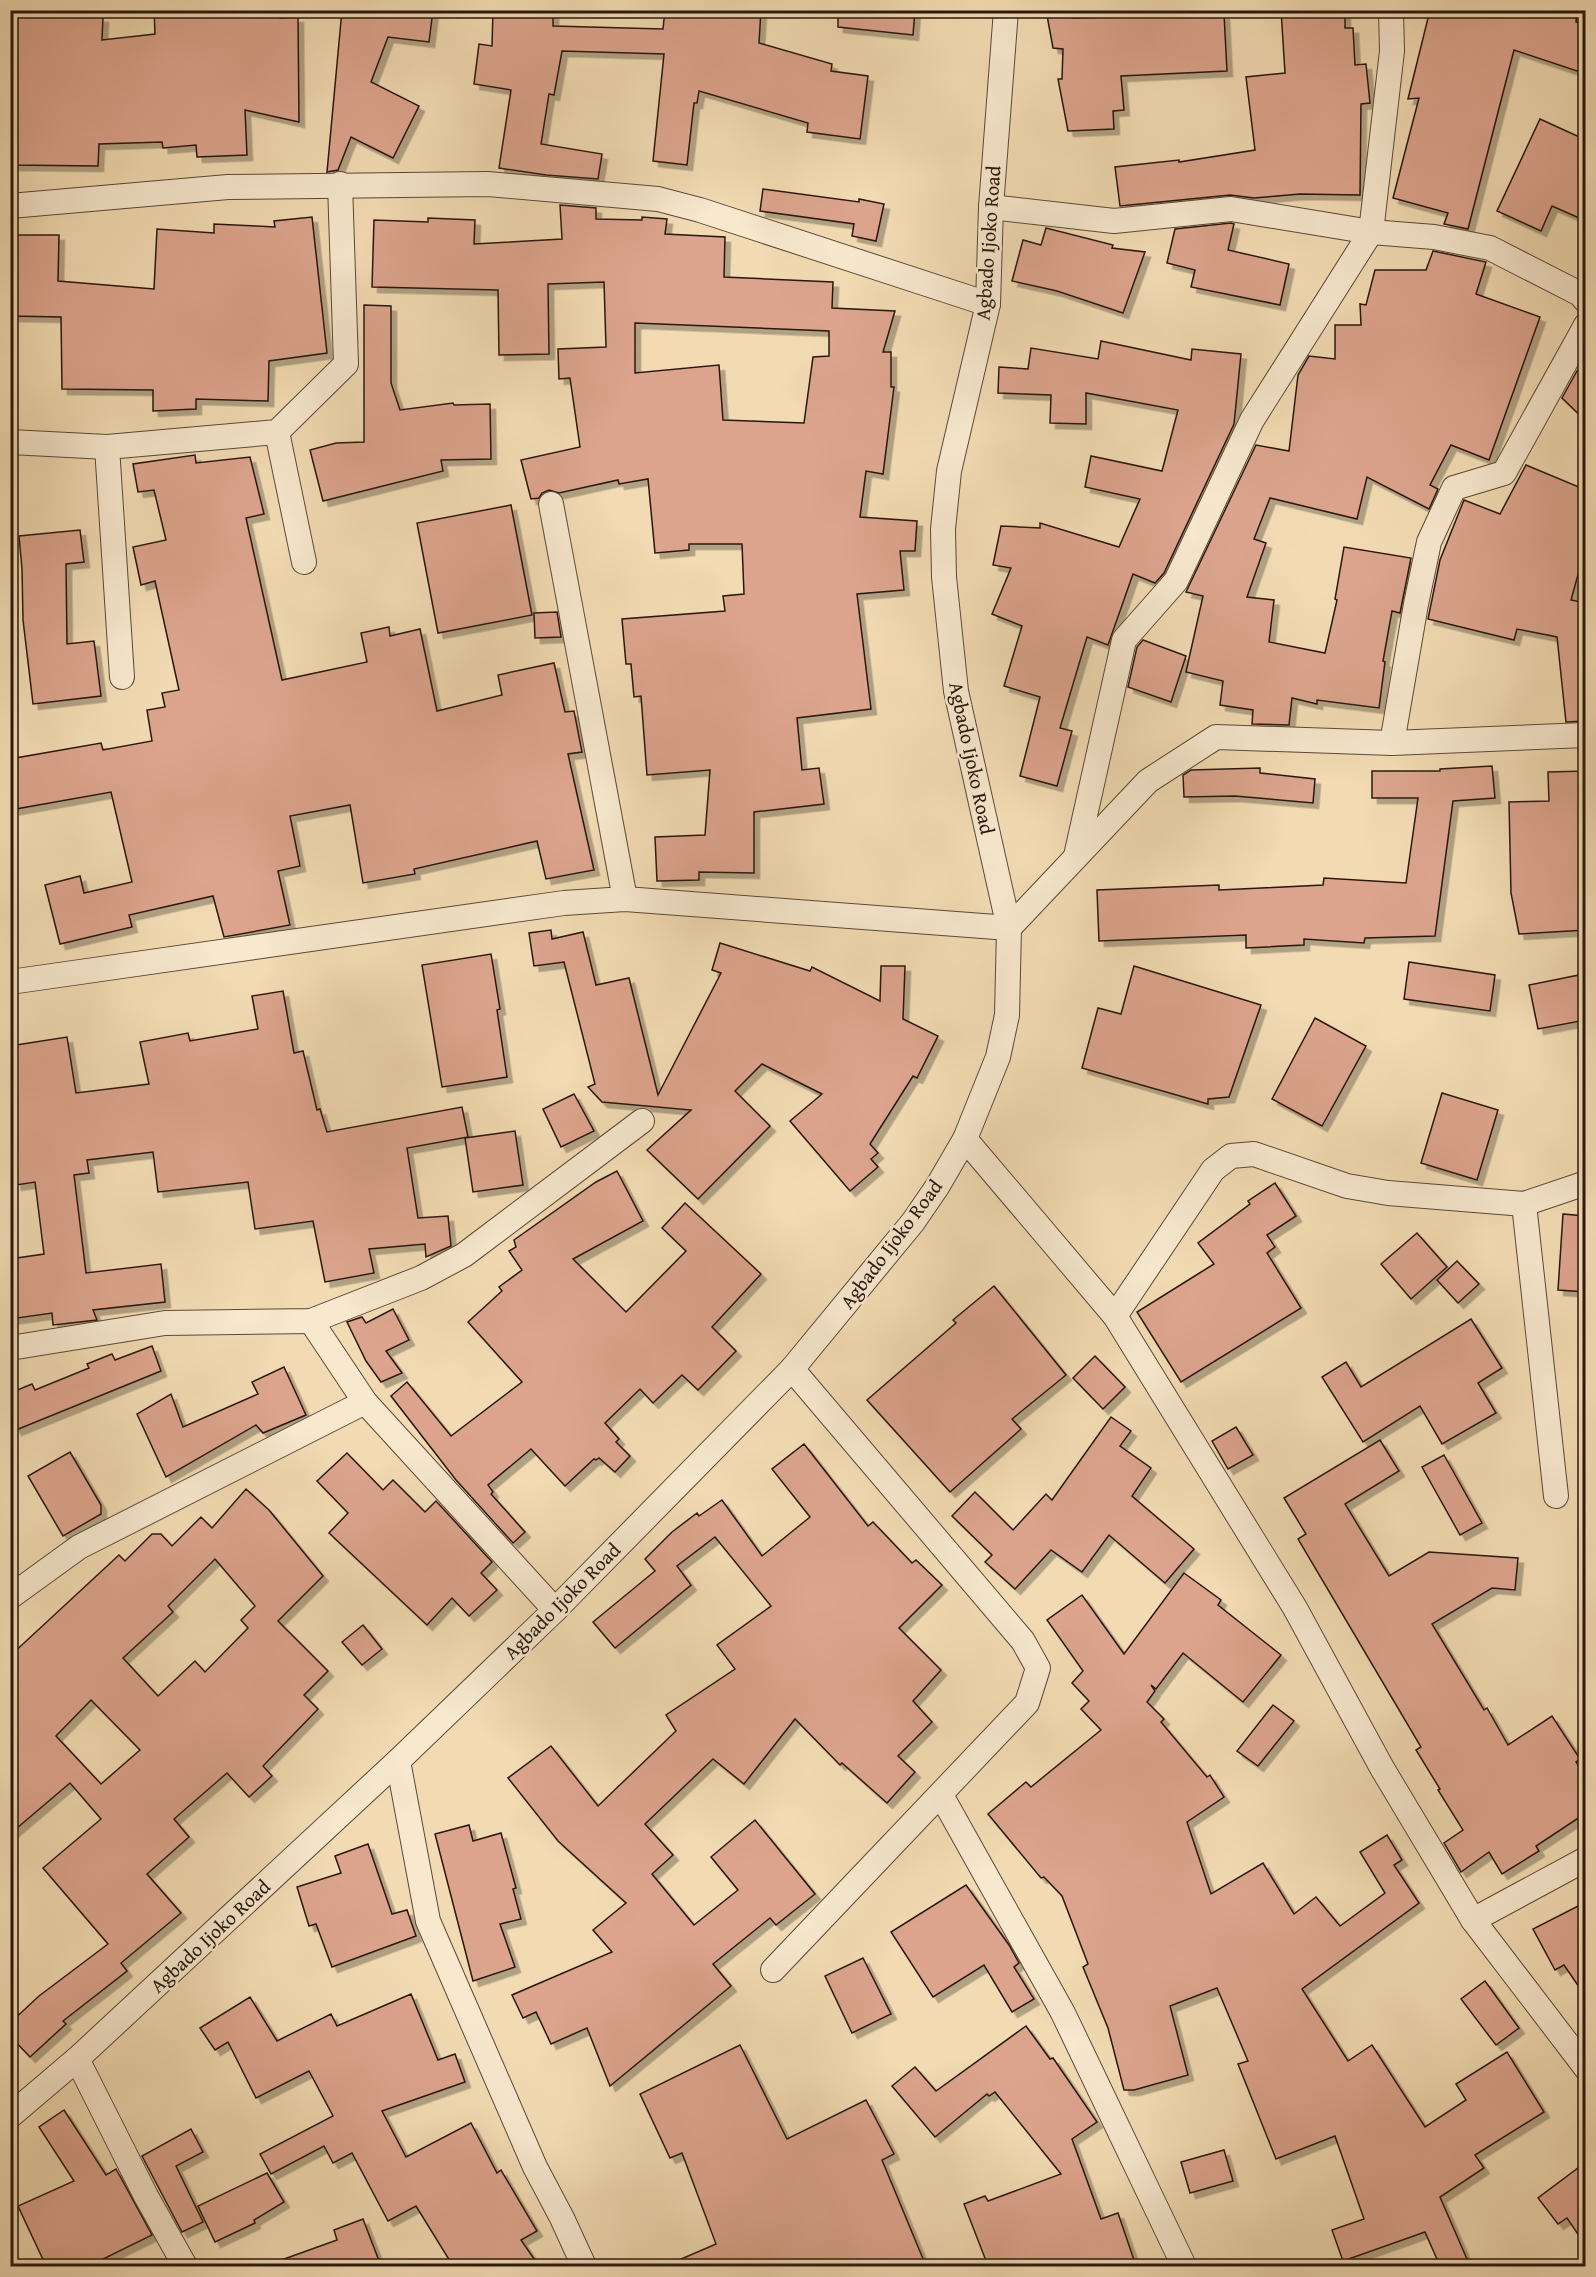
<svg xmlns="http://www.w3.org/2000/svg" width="1596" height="2277" font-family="'Gentium Book Plus',serif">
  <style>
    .building { fill: #dca48d; stroke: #29170f; stroke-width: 1.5; fill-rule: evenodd; filter: url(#shadow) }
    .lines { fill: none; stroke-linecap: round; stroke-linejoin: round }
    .minor-casing { stroke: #5b4838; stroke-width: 26 }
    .minor { stroke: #f7e8ce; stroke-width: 24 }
    .labels { text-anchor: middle; stroke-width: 5; stroke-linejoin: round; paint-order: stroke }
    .street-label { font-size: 20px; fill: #29170f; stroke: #f7e8ce }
  </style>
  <defs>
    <filter id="shadow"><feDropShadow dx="5.5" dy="5.5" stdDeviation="0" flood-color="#0004"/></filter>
  </defs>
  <rect width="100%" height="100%" fill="#f2dbb3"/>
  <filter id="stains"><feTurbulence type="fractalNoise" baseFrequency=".00333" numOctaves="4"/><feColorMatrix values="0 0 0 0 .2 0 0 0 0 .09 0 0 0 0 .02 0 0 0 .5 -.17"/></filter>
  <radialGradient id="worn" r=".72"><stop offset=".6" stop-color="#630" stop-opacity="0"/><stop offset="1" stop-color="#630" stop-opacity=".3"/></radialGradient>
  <g class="building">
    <polygon points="154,10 280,10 280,18 298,17 299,122 245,110 247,155 197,157 196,145 163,148 162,142 99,144 98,166 10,165 10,12 103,17 102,40 155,34"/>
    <polygon points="342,10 396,14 396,10 433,10 429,42 388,37 371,82 419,106 393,158 351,137 338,170 327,172"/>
    <polygon points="493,10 553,10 553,26 663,29 665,10 761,10 759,43 832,64 831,71 868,76 860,139 807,132 808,123 699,91 697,103 694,103 687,165 653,161 664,54 562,51 554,95 549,94 541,144 602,154 598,179 546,175 499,168 511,90 474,84 479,44 492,46"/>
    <polygon points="838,10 915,10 913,35 838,27"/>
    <polygon points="1046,10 1072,10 1073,18 1224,14 1227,71 1121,76 1124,110 1113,111 1114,129 1068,131 1058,79 1062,79 1063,49 1053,48"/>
    <polygon points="1281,10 1345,10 1345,28 1353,28 1355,65 1366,64 1370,103 1361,104 1360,195 1300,194 1254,198 1230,195 1120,206 1115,167 1179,160 1179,162 1255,150 1246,77 1285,73"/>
    <polygon points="1430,10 1577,10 1576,22 1586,25 1586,74 1514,50 1468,229 1444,224 1448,213 1393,198 1419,98 1408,99"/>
    <polygon points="1540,119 1586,140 1586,221 1552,206 1541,231 1497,211"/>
    <polygon points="763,189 859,202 859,199 884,204 876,241 852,236 854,224 760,211"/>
    <path d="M560,205L596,208V219L642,220V217L667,219L665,234L725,237L724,277L833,282L832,308L895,311L883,352H891V387H894L883,474L866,471L860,517L917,521L915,551H900L904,590L857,594L871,709L797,718L802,770L819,768L824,804L754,812V873L699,872V880L657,881L655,837L705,835L710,770L647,775L641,696L634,697L631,664H626L622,619L725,611L723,596L744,594L742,544H689V550L655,553L648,479L619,484L618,480L559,493L549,490L542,493L539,498L531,499L521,460L580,447L570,378L559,379L558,349L606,347L604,282L548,284L549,354L499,355L498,290L372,287L374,220L428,222V218L475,220L474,244L562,239ZM635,323L829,331V356L813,357L804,423L723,420L719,365L635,373Z"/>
    <polygon points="312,217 327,353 269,361 268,401 196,399 196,409 153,411 153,390 62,389 61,317 10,316 10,235 59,235 58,281 154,289 157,229 214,233 214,224 275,227 274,221"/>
    <polygon points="1231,223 1234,224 1228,250 1289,264 1280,305 1191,287 1195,270 1167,263 1175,229"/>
    <polygon points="1046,228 1113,245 1112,248 1145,252 1123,313 1057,291 1012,281 1023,240 1041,245"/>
    <polygon points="1433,251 1486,262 1476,294 1540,317 1489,460 1451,445 1430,485 1438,489 1429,509 1367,477 1357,519 1270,498 1254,539 1266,543 1247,597 1274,600 1269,642 1325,653 1337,600 1335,599 1344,547 1411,558 1400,613 1392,611 1383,661 1385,662 1379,708 1317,700 1317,704 1292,698 1289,725 1252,724 1253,710 1220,705 1223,681 1186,672 1203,596 1186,592 1256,445 1289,451 1298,375 1309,356 1335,359 1335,325 1361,325 1360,304 1366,305 1375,270 1426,270"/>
    <polygon points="364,305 391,306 391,383 400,410 453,403 454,405 490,404 491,459 441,460 443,471 323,501 310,450 336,443 364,442"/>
    <polygon points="1101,341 1191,360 1192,349 1241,354 1234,424 1164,573 1155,583 1133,574 1108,645 1087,637 1060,728 1072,731 1057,786 1020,776 1040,697 1004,686 1022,626 992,614 1011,568 993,565 1001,526 1040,528 1040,523 1119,547 1140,499 1085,487 1091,456 1162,471 1178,410 1086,393 1086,424 1050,423 1051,395 998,393 999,367 1028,369 1031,348 1098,359"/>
    <polygon points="1586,362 1586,421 1562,398 1577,371"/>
    <polygon points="195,455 196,463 250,457 264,514 246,518 282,680 367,662 361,633 389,627 390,636 420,629 437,711 502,695 498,675 554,663 565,712 574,711 582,752 568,754 594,870 546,879 537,841 414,869 415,874 363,883 350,805 290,816 300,866 278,871 290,925 224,937 213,896 129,915 132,927 60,944 45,885 80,876 84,893 132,882 111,792 10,810 10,759 101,743 103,750 152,741 147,710 165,707 162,693 179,690 155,581 141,585 133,547 166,540 154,490 138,492 133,464"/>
    <polygon points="1526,465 1586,490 1586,546 1571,600 1586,603 1586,721 1566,722 1557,637 1517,629 1514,640 1428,619 1440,560 1464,500 1500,514"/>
    <polygon points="511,505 532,615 438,633 417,523"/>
    <polygon points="80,530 84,562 66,564 67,644 94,641 101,696 33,704 23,620 22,569 19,536"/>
    <polygon points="557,612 561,637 535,638 534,613"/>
    <polygon points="1143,640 1186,656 1171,702 1128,687 1137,647"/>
    <polygon points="1492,766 1495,798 1453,801 1435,936 1365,938 1364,943 1304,939 1304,945 1246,948 1246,935 1099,941 1097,890 1219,885 1219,890 1323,885 1324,878 1406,883 1418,798 1372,798 1372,771 1440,771 1440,769"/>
    <polygon points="1260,768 1260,773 1315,779 1313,803 1235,796 1184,797 1183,775 1191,770"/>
    <polygon points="1586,771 1586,930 1519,934 1511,893 1509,802 1549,801 1548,772"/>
    <polygon points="551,930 552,939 583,932 596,985 629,978 658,1095 721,973 712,970 720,943 810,971 812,967 880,1001 881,966 905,966 903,1019 938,1036 917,1078 913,1076 870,1144 878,1153 871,1159 878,1167 850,1191 790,1121 822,1094 762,1064 735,1091 770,1126 698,1199 647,1150 691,1110 602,1102 588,1087 595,1084 564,962 534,966 529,933"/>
    <polygon points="491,954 500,1009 497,1010 507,1077 442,1087 422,965"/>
    <polygon points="1409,962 1495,975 1490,1011 1404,999"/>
    <polygon points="1134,966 1261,1005 1229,1097 1208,1099 1208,1104 1082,1068 1098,1008 1121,1014"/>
    <polygon points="1579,975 1586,1020 1538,1029 1529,985"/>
    <polygon points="283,991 294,1053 303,1051 317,1110 320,1109 327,1132 462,1107 468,1137 407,1148 418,1218 448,1216 451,1246 426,1257 425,1244 369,1249 374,1273 325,1282 313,1221 255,1229 248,1182 158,1192 153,1152 87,1160 89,1173 74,1175 86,1273 161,1264 165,1302 93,1310 97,1320 53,1325 52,1313 10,1319 10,1259 44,1254 35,1182 16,1185 10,1152 10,1046 67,1037 76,1093 149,1084 140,1042 188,1033 190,1041 258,1029 252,996"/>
    <polygon points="1315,1018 1366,1046 1322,1126 1272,1099"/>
    <polygon points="1442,1093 1498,1110 1477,1180 1421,1163"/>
    <polygon points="574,1094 594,1131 561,1147 543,1109"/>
    <polygon points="515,1131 523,1185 473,1192 465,1138"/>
    <polygon points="617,1171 643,1221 573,1259 626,1312 686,1251 662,1228 685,1203 761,1274 712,1327 736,1351 698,1390 682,1375 653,1403 640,1389 605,1423 619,1439 616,1442 630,1456 615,1472 599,1458 596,1460 594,1459 565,1486 531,1449 488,1485 493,1492 491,1494 525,1532 513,1543 456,1480 391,1396 407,1382 451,1436 522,1382 468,1322 502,1291 499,1287 522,1270 509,1251 516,1247 514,1240 596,1182"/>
    <polygon points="1275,1183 1296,1216 1267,1235 1275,1247 1267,1253 1301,1308 1181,1382 1137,1312 1214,1264 1198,1243 1250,1204 1248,1201"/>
    <polygon points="1563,1214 1586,1216 1586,1292 1558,1290"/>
    <polygon points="1417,1233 1447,1267 1411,1299 1381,1264"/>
    <polygon points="1457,1261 1479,1284 1458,1303 1437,1280"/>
    <polygon points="994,1286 1066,1375 1012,1419 1021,1429 950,1492 867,1400 956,1323 953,1320"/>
    <polygon points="393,1309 409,1340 386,1351 402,1373 381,1382 366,1361 347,1322 362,1317 366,1323"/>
    <polygon points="1471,1319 1502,1368 1478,1383 1496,1413 1442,1444 1420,1406 1363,1442 1322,1377 1346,1362 1361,1387"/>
    <polygon points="152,1346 161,1371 16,1430 10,1417 10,1393 32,1384 35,1390 89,1368 87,1364 112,1354 115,1360"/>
    <polygon points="1095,1356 1125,1387 1103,1409 1073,1378"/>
    <polygon points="284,1367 306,1415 263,1433 256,1425 166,1477 137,1414 171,1394 183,1427 258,1394 252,1382"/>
    <polygon points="1111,1417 1131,1431 1120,1446 1151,1468 1132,1496 1194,1549 1165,1583 1109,1535 1082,1572 1051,1550 1015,1589 985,1562 992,1555 952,1516 975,1492 1013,1530 1046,1494 1052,1500"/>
    <polygon points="1236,1427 1253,1455 1228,1469 1212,1441"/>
    <polygon points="1380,1440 1399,1471 1345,1504 1389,1576 1429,1552 1518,1558 1515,1590 1492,1588 1432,1624 1484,1710 1487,1708 1508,1745 1552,1716 1580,1759 1576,1762 1586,1777 1586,1813 1536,1846 1539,1851 1502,1874 1489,1852 1461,1872 1444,1843 1463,1830 1438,1790 1440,1789 1416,1750 1421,1747 1298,1539 1306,1534 1284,1498"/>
    <polygon points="804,1444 868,1526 873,1522 912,1563 916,1560 942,1585 899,1628 941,1670 913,1701 932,1722 898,1756 915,1772 887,1803 842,1763 840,1765 795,1719 744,1784 713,1759 645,1824 673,1855 652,1874 694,1925 738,1890 711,1857 755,1820 815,1894 776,1925 770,1918 713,1964 731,1986 610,2086 587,2028 551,2044 536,2012 523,2018 512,1995 612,1952 593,1930 626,1903 558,1841 508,1778 551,1746 598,1806 676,1731 666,1715 735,1669 717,1645 771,1606 715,1537 677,1566 691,1585 615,1648 593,1622 655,1571 645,1559 672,1532 697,1513 699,1516 722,1500 762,1556 810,1517 772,1469"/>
    <polygon points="70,1452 101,1505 101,1514 63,1536 28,1476"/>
    <polygon points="347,1453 383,1490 393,1480 425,1512 436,1501 492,1562 481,1573 497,1590 469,1616 452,1598 427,1625 329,1533 348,1513 317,1481"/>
    <polygon points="1444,1455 1482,1523 1460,1535 1422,1467"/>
    <path d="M246,1489L269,1510L323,1576L278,1621L328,1671L304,1695L318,1709L263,1766L272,1776L249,1797L227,1773L174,1819L189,1837L147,1874L181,1913L121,1963L127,1971L63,2021L66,2024L30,2057L10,2036V2023L39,1996L108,1944L43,1868L101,1819L70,1783L10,1834V1656L119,1555L125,1561L152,1534H161L172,1546L201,1517L212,1528ZM215,1559L255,1606L241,1620L248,1628L205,1672L195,1661L158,1696L123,1658L173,1612L168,1606ZM91,1700L140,1750L101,1784L56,1736Z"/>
    <polygon points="1184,1573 1221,1600 1218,1605 1281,1655 1243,1702 1183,1653 1156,1689 1151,1685 1155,1691 1147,1702 1164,1719 1161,1722 1207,1777 1210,1775 1224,1797 1187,1822 1211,1894 1263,1863 1294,1914 1316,1897 1340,1926 1385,1893 1360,1852 1387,1835 1402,1860 1394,1865 1419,1903 1302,1989 1348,2061 1372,2045 1425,2127 1466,2100 1456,2084 1507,2052 1544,2112 1475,2155 1484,2168 1440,2197 1470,2266 1440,2266 1425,2232 1343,2261 1332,2230 1364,2219 1335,2136 1276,2159 1238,2064 1248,2061 1217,1988 1170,2006 1188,2075 1134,2090 1124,2090 1108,2028 1083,1967 1088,1964 1062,1896 1044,1877 1041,1878 988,1814 1026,1782 1031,1787 1101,1730 1081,1709 1089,1701 1072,1683 1083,1671 1047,1620 1082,1595 1124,1654"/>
    <polygon points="363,1625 382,1649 362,1665 342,1642"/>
    <polygon points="1273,1705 1294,1721 1258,1766 1237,1751"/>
    <polygon points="469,1825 473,1841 501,1833 516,1888 513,1889 521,1919 500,1924 515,1967 473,1981 435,1834"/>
    <polygon points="368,1844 392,1914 407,1910 416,1936 332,1967 316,1924 309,1926 297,1887 341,1873 335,1856"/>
    <polygon points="966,1885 1009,1945 1019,1963 1014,1967 1034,1999 1012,2012 984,1965 933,1997 891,1932"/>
    <polygon points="1586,1902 1586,1997 1564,1965 1555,1970 1533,1929"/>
    <polygon points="863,1958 891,2014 852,2033 825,1976"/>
    <polygon points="1485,1981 1519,2028 1496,2045 1461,1999"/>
    <polygon points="411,1994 438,2060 455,2054 465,2082 382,2111 406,2157 471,2123 497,2173 501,2170 537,2231 521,2240 539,2266 453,2266 416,2206 388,2221 352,2153 333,2163 324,2146 271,2174 260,2154 333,2116 309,2071 256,2098 228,2042 215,2050 200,2028 250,1997 277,2041 331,2014 337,2026"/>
    <polygon points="1026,2026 1050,2059 1053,2058 1097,2122 1072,2139 1101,2219 1118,2213 1136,2266 988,2266 964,2204 985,2196 988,2201 1061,2174 995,2092 989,2096 987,2094 935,2137 892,2086 915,2067 936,2091"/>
    <polygon points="740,2045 787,2139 866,2100 894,2154 882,2160 926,2266 665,2266 716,2244 682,2153 670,2158 640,2094"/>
    <polygon points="64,2110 106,2175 116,2169 152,2235 89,2266 46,2266 18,2206 74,2181 39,2127"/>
    <polygon points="191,2129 203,2152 176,2166 203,2222 182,2232 142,2156"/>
    <polygon points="1224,2150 1233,2181 1190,2193 1181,2162"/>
    <polygon points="1586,2162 1586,2246 1567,2218 1558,2224 1538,2198"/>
    <polygon points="267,2173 284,2202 254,2220 255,2223 215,2242 198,2206"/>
    <polygon points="363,2219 381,2266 274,2266 273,2263 337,2240 334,2230"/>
  </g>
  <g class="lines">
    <defs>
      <g id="minor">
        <polyline points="10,206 228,187 488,184 658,199 700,210 988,304"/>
        <polyline points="991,207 1114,221 1231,209 1371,232 1434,237 1490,248 1580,294 1586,301"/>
        <polyline points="277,432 304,562"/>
        <polyline points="10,442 107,447 277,432 346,364 340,184"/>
        <polyline points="107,447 122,677"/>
        <polyline points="551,504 625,899"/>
        <polyline points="1392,743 1416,604 1429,542 1454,488 1504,473 1586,325"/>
        <polyline points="1076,856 1124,640 1176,581 1252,420 1371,232 1392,51 1391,10"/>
        <polyline points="10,982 564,903 625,899 1009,928 1148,781 1216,737 1392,743 1586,735"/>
        <polyline points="965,1139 1115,1316 1295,1608 1382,1768 1473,1920 1586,2068"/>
        <polyline points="1524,1204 1556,1496"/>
        <polyline points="1115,1316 1213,1170 1231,1156 1254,1154 1347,1186 1388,1193 1524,1204 1586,1183"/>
        <polyline points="311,1321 365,1402 555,1610"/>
        <polyline points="10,1348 165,1323 311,1321 421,1278 464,1255 642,1121"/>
        <polyline points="10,1597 79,1547 365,1402"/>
        <polyline points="398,1761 428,1921 535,2167 562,2218 584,2266"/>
        <polyline points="941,1795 1063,2013 1184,2266"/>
        <polyline points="1473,1920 1586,1859"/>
        <polyline points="773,1970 1027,1703 1038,1668 1023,1641 792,1369"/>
        <polyline points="77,2059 146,2196 185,2266"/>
        <polyline points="10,2116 77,2059 398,1761 555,1610 792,1369 913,1222 937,1187 965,1139 998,1057 1007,1015 1009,928 956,691 944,577 943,529 949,471 988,304 991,207 1006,10"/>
      </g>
    </defs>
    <use href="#minor" class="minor-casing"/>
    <use href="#minor" class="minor"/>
  </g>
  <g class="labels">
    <g class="street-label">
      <text transform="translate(988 243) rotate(-86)" y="7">Agbado Ijoko Road</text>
      <text transform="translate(972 758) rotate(78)" y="7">Agbado Ijoko Road</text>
      <text transform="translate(891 1244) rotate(-53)" y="7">Agbado Ijoko Road</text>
      <text transform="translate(562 1601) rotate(-45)" y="7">Agbado Ijoko Road</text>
      <text transform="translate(210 1936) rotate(-43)" y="7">Agbado Ijoko Road</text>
    </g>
  </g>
  <rect width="1596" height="2277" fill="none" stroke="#f2dbb3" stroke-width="36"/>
  <rect x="12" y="12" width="1572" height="2253" fill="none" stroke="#29170f" stroke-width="3"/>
  <rect x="18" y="18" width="1560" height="2241" fill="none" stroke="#29170f" stroke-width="1.5"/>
  <rect width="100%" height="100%" filter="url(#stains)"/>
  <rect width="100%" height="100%" fill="url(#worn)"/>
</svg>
